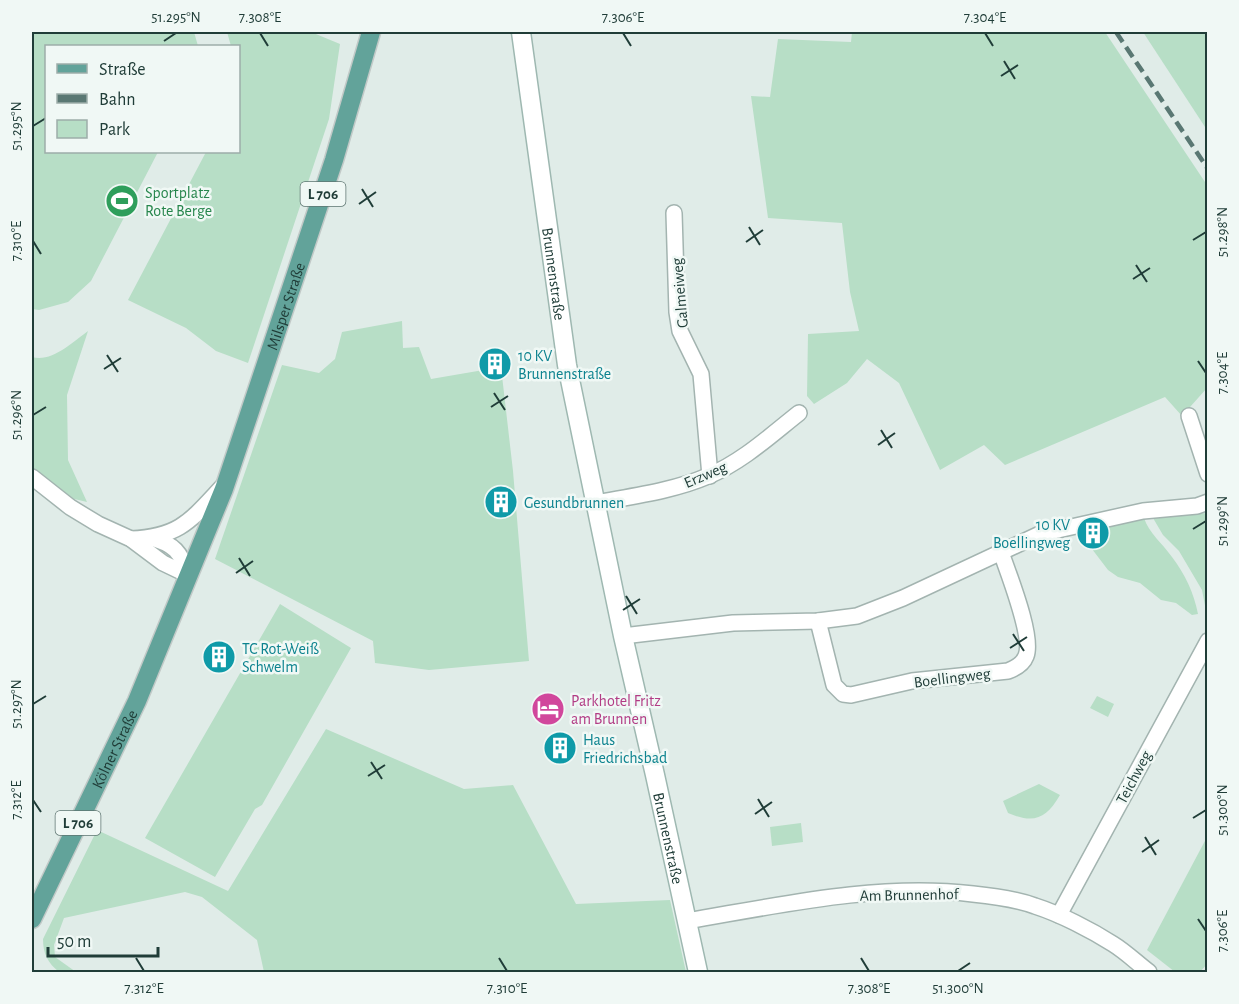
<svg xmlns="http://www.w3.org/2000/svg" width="1239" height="1004" font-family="'Alegreya Sans',sans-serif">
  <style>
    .green { fill: #b7dec6 }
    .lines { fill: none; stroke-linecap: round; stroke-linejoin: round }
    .street-casing { stroke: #a3b4b0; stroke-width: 18 }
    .secondary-casing { stroke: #9eb8b1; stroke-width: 21 }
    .primary-casing { stroke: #c1c9c7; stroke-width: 21 }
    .street { stroke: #fff; stroke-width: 15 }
    .secondary { stroke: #fff; stroke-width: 18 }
    .primary { stroke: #62a39a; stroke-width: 18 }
    .rail { stroke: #5a7873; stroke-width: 4.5; stroke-dasharray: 12 6; stroke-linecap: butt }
    .ticks { fill: none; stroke: #203d38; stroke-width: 2 }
    .labels { text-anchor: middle; stroke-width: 5; stroke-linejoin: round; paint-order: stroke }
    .shield { fill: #f0f8f5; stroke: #5e7571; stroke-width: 1.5 }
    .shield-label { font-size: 15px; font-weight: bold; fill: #203d38 }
    .leisure-label { font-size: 16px; fill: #27864d; stroke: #f0f8f5; text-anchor: start }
    .street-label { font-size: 16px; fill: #203d38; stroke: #f0f8f5 }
    .culture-label { font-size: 16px; fill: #0d838f; stroke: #f0f8f5; text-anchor: start }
    .hotel-label { font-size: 16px; fill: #b23c85; stroke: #f0f8f5; text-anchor: start }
    .neatline { fill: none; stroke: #203d38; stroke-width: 2 }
    .ticks-label { font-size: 15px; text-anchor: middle; fill: #203d38 }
  </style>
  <rect width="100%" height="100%" fill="#e0ece8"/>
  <g class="green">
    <polygon points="32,32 194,32 198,46 46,46 46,152 158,152 91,281 68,302 39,310 32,309"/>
    <polygon points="227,32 311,32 340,44 329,119 248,363 216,351 186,328 128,300 206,152 238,152 238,46 231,46"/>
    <polygon points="852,32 1105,32 1207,185 1207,388 1182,416 1165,397 1005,465 984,445 940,470 899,383 867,359 847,383 814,404 807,396 808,334 859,331 850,292 842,223 768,218 751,96 770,97 778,39 851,42"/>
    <polygon points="1143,32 1207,32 1207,130"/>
    <polygon points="402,321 403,348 419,347 431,379 501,367 513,471 529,661 429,670 375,663 373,641 215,559 282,365 319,373 335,359 342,332"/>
    <path d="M88,331L67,395L68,460L87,502L32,489V357C51,363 73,342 88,331Z"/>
    <polygon points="1207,513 1208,513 1207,616 1202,590 1179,551 1163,535 1153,518"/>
    <path d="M1144,518C1149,533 1162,543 1172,557C1185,574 1194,593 1198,614L1192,615L1176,603L1161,600L1140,583L1118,577L1108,570L1079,532Z"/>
    <polygon points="280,604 351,648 262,805 255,809 215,877 145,838"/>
    <polygon points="1097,696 1114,704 1108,717 1090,708"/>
    <path d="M326,729L464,789L513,785L576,904L670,900L686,972H264L257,940L202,897L185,892L64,918L54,945L55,957L76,972H59C48,963 43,954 43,939L97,830L228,891Z"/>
    <path d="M1039,784L1060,795C1046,819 1034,824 1008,813L1003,801Z"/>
    <polygon points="801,823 803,842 772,846 770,827"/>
    <polygon points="1207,837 1207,964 1200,972 1175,972 1147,950"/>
  </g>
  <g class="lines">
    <defs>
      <g id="street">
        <polyline points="674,213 677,312 680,331 701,374 710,476"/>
        <polyline points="1189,416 1208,474"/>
        <polyline points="32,477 70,507 98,524 131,539 163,563 188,575"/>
        <path d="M596,503C633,496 673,491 708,476C742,462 771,435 799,413"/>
        <path d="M151,538C174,544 181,552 188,575"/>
        <path d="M131,539C180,537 191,520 223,486"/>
        <path d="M818,621L834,685L843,694L851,695L912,681L1008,671C1016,668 1023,664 1026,656C1034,637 1008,573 1001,552"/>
        <polyline points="623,636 733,623 818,621 857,616 903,598 1040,534 1143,511 1197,506 1208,502"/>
        <polyline points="1059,915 1208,641"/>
        <path d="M687,921C781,905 877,883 973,894C993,896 1016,899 1035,906C1060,914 1091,930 1113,944C1126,952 1137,963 1149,972"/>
      </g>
      <g id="secondary">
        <path id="s1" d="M521,32L567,365L623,636L655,775L698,972"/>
      </g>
      <g id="primary">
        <path id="s2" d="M32,919L137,701L224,489L334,160L371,32"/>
      </g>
    </defs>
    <use href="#street" class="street-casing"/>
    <use href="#secondary" class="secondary-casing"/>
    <use href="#primary" class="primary-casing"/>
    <use href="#street" class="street"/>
    <use href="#secondary" class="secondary"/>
    <use href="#primary" class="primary"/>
    <polyline class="rail" points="1116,32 1208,169"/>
  </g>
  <path class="ticks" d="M260,33L268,46M623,33L631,46M985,33L993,46M164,41L176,33M1004,61L1015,79M1001,76L1018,65M33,126L46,118M362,189L373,207M359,204L376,192M749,227L760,245M1193,240L1206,232M33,241L41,254M746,242L763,230M1136,265L1147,282M1133,279L1150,268M107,355L118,372M1198,361L1206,373M104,369L121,358M494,393L505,410M491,407L508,396M33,415L46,407M881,430L892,448M878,445L895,433M1193,529L1206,521M239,558L250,576M236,573L253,561M626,596L637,614M623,610L640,599M1013,634L1024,651M1010,648L1027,637M33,704L46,696M371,762L382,779M368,776L385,765M758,799L769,817M33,800L41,812M755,814L772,802M1193,818L1206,810M1145,837L1156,855M1142,852L1159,840M1198,919L1206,931M136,958L144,971M499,958L507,971M861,958L869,971M958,971L970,963"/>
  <defs>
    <symbol id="stadium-disc" viewBox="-11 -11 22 22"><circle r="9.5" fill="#2e9e5b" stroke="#f0f8f5"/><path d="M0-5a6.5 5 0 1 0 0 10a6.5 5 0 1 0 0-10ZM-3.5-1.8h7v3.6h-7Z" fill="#fff"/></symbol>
    <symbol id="building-disc" viewBox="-11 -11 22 22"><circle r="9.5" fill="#0f9aa8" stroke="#f0f8f5"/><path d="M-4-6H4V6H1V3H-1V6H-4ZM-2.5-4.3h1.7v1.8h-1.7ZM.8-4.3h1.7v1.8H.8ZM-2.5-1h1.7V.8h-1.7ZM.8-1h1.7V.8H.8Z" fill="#fff"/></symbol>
    <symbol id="hotel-disc" viewBox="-11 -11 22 22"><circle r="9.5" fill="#d1479c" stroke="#f0f8f5"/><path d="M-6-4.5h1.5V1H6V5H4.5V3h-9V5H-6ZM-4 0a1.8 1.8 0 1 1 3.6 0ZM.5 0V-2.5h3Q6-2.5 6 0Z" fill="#fff"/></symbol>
  </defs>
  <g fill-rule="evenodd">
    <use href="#stadium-disc" x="103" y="182" width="38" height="38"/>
    <use href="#building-disc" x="476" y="345" width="38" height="38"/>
    <use href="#building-disc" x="482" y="483" width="38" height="38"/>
    <use href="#building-disc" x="1074" y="514" width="38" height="38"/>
    <use href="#building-disc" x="200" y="638" width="38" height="38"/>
    <use href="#hotel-disc" x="529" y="690" width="38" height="38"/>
    <use href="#building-disc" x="541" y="729" width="38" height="38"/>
  </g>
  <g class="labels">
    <g class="shield">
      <rect x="300.5" y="182" width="45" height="24" rx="4.5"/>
      <rect x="55.5" y="811" width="45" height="24" rx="4.5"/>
    </g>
    <g class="shield-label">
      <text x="323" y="199">L 706</text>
      <text x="78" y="828">L 706</text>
    </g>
    <g class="leisure-label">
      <text x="145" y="198">Sportplatz<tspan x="145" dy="18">Rote Berge</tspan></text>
    </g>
    <g class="street-label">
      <text dy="6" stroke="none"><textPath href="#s1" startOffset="244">Brunnenstraße</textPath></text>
      <text transform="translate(679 293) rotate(-95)" y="6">Galmeiweg</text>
      <text dy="6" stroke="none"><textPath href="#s2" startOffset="664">Milsper Straße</textPath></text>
      <text transform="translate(705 474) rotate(-23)" y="6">Erzweg</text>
      <text transform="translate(952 677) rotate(-7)" y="6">Boellingweg</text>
      <text dy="6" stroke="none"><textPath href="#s2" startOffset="189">Kölner Straße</textPath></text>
      <text transform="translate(1133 777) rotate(-62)" y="6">Teichweg</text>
      <text dy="6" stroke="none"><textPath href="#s1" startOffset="820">Brunnenstraße</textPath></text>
      <text transform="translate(909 894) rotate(-1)" y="6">Am Brunnenhof</text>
    </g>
    <g class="culture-label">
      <text x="518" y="361">10 KV<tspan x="518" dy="18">Brunnenstraße</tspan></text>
      <text x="524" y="508">Gesundbrunnen</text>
      <text x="1070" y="530" text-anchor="end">10 KV<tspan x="1070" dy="18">Boellingweg</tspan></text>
      <text x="242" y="654">TC Rot-Weiß<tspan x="242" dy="18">Schwelm</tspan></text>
      <text x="583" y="745">Haus<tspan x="583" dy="18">Friedrichsbad</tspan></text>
    </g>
    <g class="hotel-label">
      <text x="571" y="706">Parkhotel Fritz<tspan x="571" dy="18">am Brunnen</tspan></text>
    </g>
  </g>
  <rect width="1239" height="1004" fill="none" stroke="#f0f8f5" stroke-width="66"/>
  <rect x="45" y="45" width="195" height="108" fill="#f0f8f5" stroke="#9dada9" stroke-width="1.5"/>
  <rect x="57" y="64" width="30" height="9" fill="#62a39a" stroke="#9dada9" stroke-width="1.5"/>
  <text x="99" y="75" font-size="18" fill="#203d38">Straße</text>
  <rect x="57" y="94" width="30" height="9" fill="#5a7873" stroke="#9dada9" stroke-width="1.5"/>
  <text x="99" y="105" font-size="18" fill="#203d38">Bahn</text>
  <rect x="57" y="120" width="30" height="18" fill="#b7dec6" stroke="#9dada9" stroke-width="1.5"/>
  <text x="99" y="135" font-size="18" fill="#203d38">Park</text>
  <path d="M48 947v9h110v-9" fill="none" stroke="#203d38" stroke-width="3"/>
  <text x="57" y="947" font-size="18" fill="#203d38" stroke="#f0f8f5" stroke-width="4.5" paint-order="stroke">50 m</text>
  <rect x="33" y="33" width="1173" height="938" class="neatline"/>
  <g class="ticks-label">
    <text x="176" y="22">51.295°N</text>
    <text x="260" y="22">7.308°E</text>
    <text x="623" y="22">7.306°E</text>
    <text x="985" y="22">7.304°E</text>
    <text transform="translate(16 126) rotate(-90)" y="5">51.295°N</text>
    <text transform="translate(1222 232) rotate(-90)" y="5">51.298°N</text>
    <text transform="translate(16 241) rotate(-90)" y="5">7.310°E</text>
    <text transform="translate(1222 373) rotate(-90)" y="5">7.304°E</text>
    <text transform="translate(16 415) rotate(-90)" y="5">51.296°N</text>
    <text transform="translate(1222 521) rotate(-90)" y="5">51.299°N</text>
    <text transform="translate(16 704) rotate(-90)" y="5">51.297°N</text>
    <text transform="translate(16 800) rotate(-90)" y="5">7.312°E</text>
    <text transform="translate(1222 810) rotate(-90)" y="5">51.300°N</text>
    <text transform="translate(1222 931) rotate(-90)" y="5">7.306°E</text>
    <text x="144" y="993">7.312°E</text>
    <text x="507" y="993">7.310°E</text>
    <text x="869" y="993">7.308°E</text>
    <text x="958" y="993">51.300°N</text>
  </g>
</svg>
